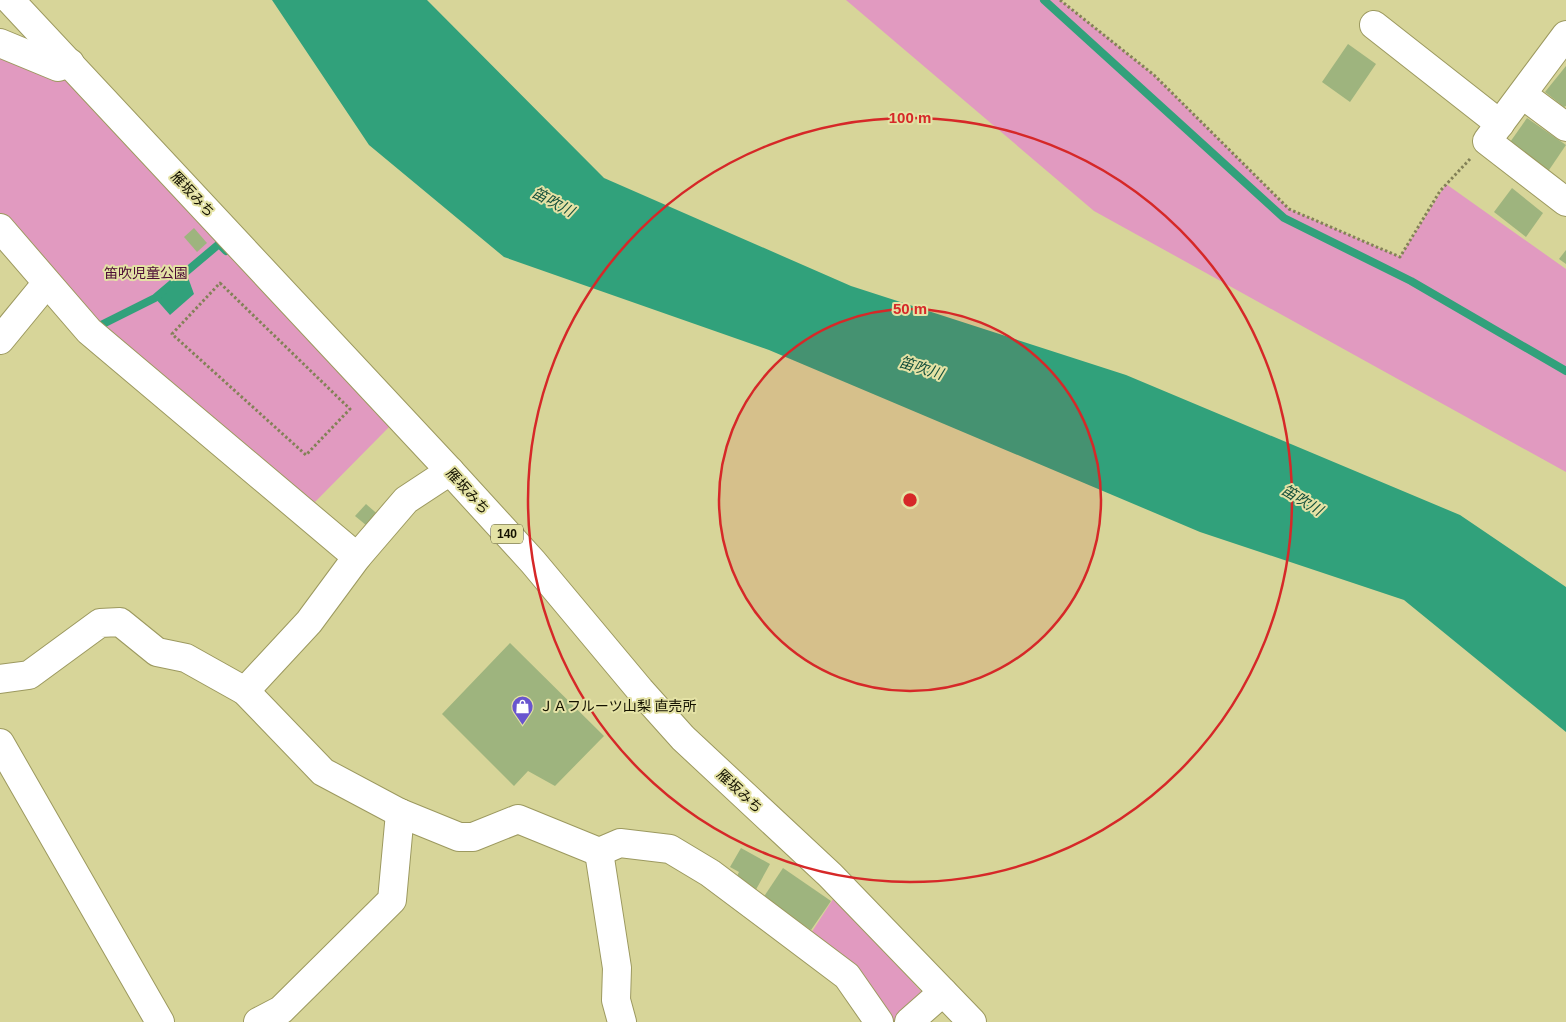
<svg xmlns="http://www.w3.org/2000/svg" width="1566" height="1022" font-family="Arial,'Noto Sans JP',sans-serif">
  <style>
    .green { fill: #e19ac0 }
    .water { fill: #31a17b }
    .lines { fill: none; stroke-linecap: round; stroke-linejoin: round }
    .stream { stroke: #31a17b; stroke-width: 8 }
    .building { fill: #9eb47e }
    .minor-casing { stroke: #9c995f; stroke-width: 30 }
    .highway-casing { stroke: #9c995f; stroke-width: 30 }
    .path { stroke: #838157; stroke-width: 3; stroke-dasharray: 2.5 2.5; stroke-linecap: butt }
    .minor { stroke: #fff; stroke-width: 28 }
    .highway { stroke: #fff; stroke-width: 28 }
    .ring { fill: none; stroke: #d62828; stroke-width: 2.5 }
    .labels { text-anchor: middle; stroke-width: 4; stroke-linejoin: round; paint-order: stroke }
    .shield { fill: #e4e2a5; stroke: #525032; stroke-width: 1 }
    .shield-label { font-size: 12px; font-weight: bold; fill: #141200 }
    .street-label { font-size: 14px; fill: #141200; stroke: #e4e2a5 }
    .park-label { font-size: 14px; fill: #4c0c35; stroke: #e4e2a5 }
    .poi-label { font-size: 14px; fill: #141200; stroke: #e4e2a5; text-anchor: start }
    .water-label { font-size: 15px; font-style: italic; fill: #15503c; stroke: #e4e2a5 }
    .centre { fill: #d62828; stroke: #e4e2a5; stroke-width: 2.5 }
    .ring-label { font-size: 15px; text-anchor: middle; font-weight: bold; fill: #d62828; stroke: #e4e2a5; stroke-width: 4; stroke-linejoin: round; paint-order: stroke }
  </style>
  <rect width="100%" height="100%" fill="#d7d599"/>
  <g class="green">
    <polygon points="846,0 1060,0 1154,75 1289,209 1400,257 1446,184 1566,269 1566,472 1094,211"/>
    <polygon points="0,48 66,70 397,419 313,504 46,284 0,214"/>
    <polygon points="835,896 927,998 901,1022 879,1022 804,944"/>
  </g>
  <g class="water">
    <polygon points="272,0 427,0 604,178 851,286 1126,375 1460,515 1566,587 1566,732 1404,600 1200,532 769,350 504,257 369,145"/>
    <polygon points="186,272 194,294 170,315 155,298"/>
  </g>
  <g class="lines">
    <g class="stream">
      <polyline points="1044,0 1284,218 1411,281 1566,371"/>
      <polyline points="95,328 155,298 219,244 226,251"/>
    </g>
  </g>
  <g class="building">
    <polygon points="1348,44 1376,64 1350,102 1322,82"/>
    <polygon points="1566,66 1566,106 1564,107 1545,92"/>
    <polygon points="1527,118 1566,145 1547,173 1508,145"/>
    <polygon points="1512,188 1543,213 1526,237 1494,212"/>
    <polygon points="194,228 207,243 197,252 184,237"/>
    <polygon points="1566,250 1566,264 1559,259"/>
    <polygon points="366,504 382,518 372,530 355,516"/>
    <polygon points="510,643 604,736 555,786 528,771 514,786 442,714"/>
    <polygon points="741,848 770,864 753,895 733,884 739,872 730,867"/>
    <polygon points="783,868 831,901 811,930 763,898"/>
  </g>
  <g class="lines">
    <defs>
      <g id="minor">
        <polyline points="1374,25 1500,124"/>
        <polyline points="1566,35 1487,141 1566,202"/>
        <polyline points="0,43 58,67 70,63"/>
        <polyline points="1523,95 1566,127"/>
        <polyline points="0,228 89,331 357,557"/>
        <polyline points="0,340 46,284"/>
        <polyline points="0,679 29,675 100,623 120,622 157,652 186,658 245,691 323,772 400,813 459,837 473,837 518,819 599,852 620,843 670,849 710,873 847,976 879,1022"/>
        <polyline points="245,691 309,622 357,557 406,500 450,471"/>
        <polyline points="0,743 160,1022"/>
        <polyline points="599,852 617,968 616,1000 622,1022"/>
        <polyline points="258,1022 281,1010 392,900 400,813"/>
        <polyline points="909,1022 943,992"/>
      </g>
      <polyline id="highway" points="10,0 450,471 533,562 640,690 683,738 830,875 972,1022"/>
    </defs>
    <use href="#minor" class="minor-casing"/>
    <use href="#highway" class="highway-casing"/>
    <g class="path">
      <polyline points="1060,0 1154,75 1289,209 1400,257 1440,191 1470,159"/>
      <polygon points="220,283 350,409 306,455 172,334"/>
    </g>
    <use href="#minor" class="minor"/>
    <use href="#highway" class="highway"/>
  </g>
  <circle cx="910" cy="500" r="191" fill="#d62828" fill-opacity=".12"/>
  <g class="ring">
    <circle cx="910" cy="500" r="191"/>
    <circle cx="910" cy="500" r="382"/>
  </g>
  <defs>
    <symbol id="shop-pin" viewBox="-11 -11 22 30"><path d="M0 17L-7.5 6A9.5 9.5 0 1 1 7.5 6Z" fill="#6955cf" stroke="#e4e2a5"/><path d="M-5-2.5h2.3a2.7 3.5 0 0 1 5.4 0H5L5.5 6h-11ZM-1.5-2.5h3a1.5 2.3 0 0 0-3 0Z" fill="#fff"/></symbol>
  </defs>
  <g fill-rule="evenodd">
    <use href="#shop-pin" x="510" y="694" width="25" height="34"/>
  </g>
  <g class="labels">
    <rect class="shield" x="491" y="524.5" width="32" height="19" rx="4"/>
    <g class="shield-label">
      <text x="507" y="538">140</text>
    </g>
    <g class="street-label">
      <text transform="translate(193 194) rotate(47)" y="5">雁坂みち</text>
      <text transform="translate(468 491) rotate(48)" y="5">雁坂みち</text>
      <text transform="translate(740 791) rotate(43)" y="5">雁坂みち</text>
    </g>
    <g class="park-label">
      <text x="146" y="278">笛吹児童公園</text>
    </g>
    <g class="poi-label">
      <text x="539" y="711">ＪＡフルーツ山梨 直売所</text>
    </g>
    <g class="water-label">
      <text transform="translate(553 202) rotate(28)" y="5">笛吹川</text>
      <text transform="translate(921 368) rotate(17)" y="5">笛吹川</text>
      <text transform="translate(1302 500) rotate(31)" y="5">笛吹川</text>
    </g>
  </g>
  <circle cx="910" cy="500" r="8" class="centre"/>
  <g class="ring-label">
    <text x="910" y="123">100 m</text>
    <text x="910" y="314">50 m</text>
  </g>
</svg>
